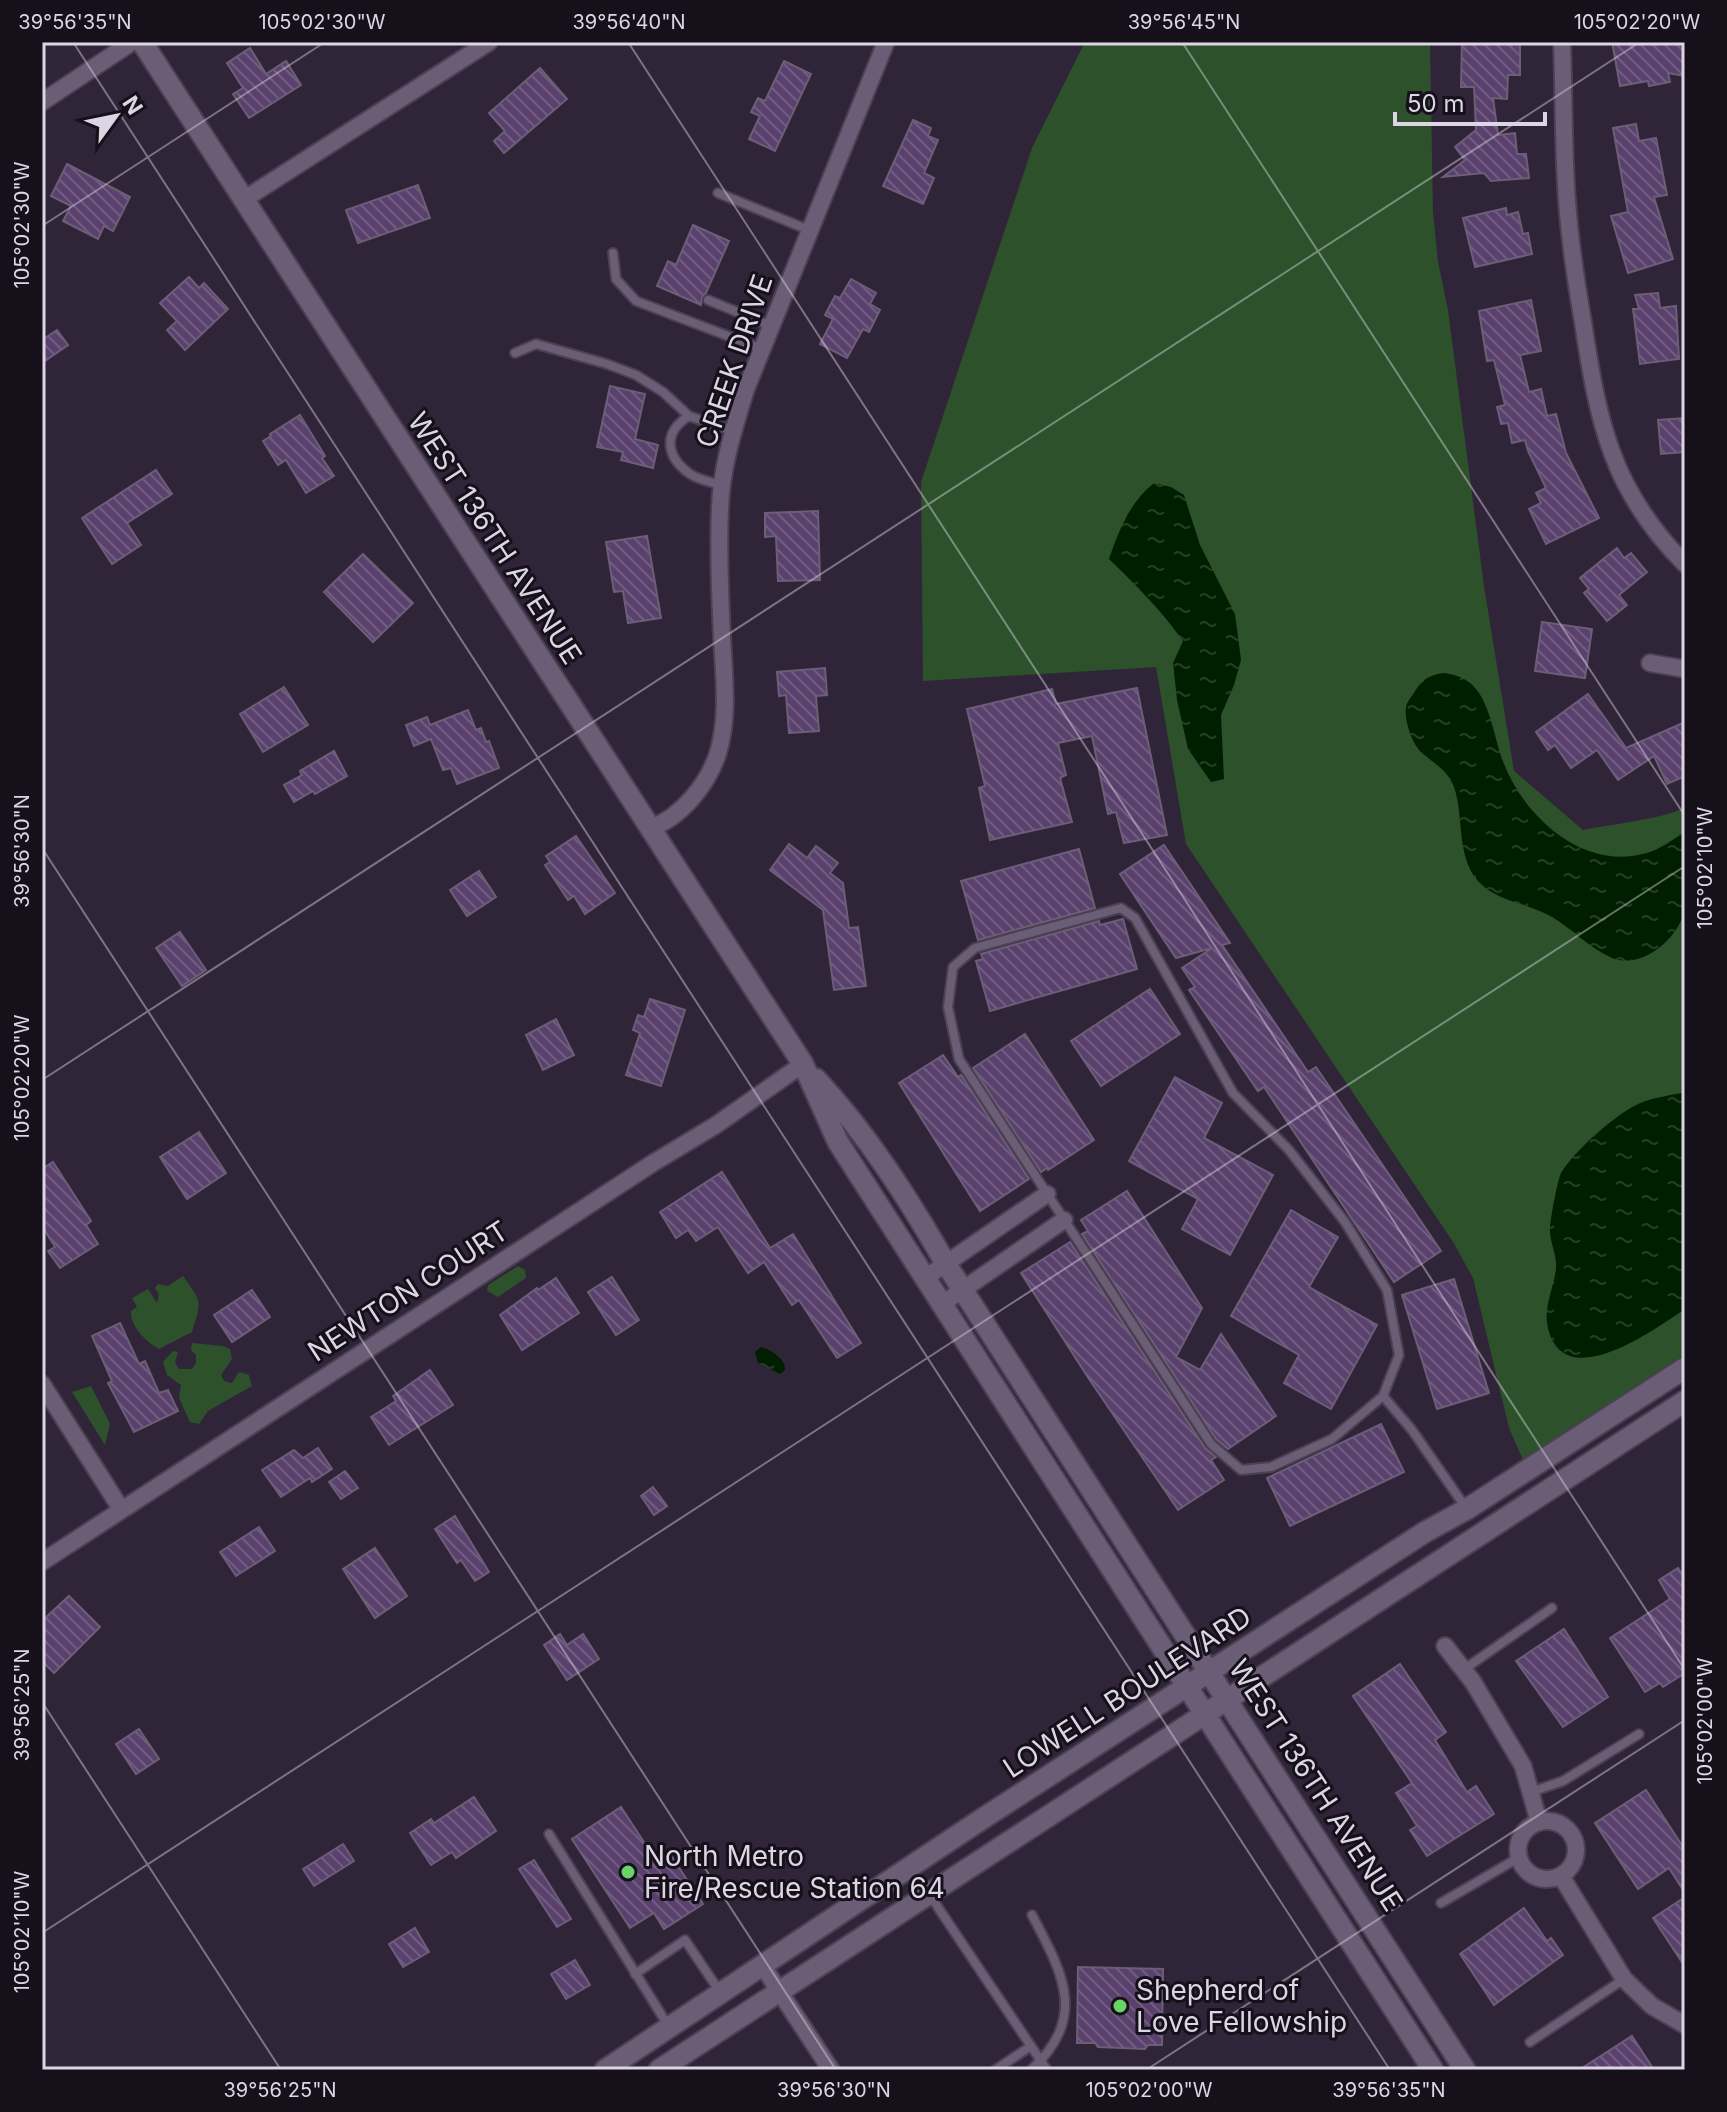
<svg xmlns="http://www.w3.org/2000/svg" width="1727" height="2112" font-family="Inter,sans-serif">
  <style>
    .grass { fill: #2c512b }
    .water { fill: url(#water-ripples) }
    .building { fill: url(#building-back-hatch); stroke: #6b5e76; stroke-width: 2 }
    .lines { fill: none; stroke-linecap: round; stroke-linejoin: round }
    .lane-casing { stroke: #4b4153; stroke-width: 12 }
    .street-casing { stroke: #4b4153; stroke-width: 20 }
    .secondary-casing { stroke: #4b4153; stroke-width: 24 }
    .lane { stroke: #6b5d75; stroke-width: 8 }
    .street { stroke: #6b5d75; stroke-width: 16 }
    .secondary { stroke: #6b5d75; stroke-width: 20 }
    .ticks { fill: none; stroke: #dcd5e3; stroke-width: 2; stroke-opacity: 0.45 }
    .poi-dot { fill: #67d465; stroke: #151019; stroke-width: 3 }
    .labels { text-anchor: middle; stroke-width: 6; stroke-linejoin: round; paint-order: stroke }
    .street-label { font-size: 28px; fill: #dcd5e3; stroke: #151019 }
    .poi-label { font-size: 28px; fill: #dcd5e3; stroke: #151019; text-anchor: start }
    .neatline { fill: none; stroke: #dcd5e3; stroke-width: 3 }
    .ticks-label { font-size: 20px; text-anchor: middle; fill: #dcd5e3 }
  </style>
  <defs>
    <pattern id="water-ripples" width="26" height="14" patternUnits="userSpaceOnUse" patternTransform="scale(2)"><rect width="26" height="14" fill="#001f00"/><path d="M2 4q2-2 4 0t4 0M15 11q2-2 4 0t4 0" fill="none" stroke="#253f25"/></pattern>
    <pattern id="building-back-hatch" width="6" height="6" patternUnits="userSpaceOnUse" patternTransform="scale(2)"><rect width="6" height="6" fill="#5a416d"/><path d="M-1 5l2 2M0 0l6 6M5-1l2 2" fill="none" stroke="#715c82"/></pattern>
  </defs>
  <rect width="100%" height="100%" fill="#302439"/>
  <g class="grass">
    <path d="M1085,42H1430L1433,212L1438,262L1448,310L1484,586L1514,771L1583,830C1617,823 1652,821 1685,808V1354L1523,1460L1509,1428L1473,1278L1453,1242L1186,844L1156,667L923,681L921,482L1032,148Z"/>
    <polygon points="518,1266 525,1270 526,1278 498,1297 487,1291 488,1285"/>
    <path d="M183,1276C202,1303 202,1300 192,1332L159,1349C146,1342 130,1326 131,1311L137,1307L132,1298L148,1289L157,1303L159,1294L155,1288L158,1284L168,1286Z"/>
    <polygon points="192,1343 223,1346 230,1349 232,1359 221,1375 224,1381 232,1383 239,1372 249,1375 252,1386 208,1411 199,1424 190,1422 179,1398 181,1385 167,1375 163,1362 173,1351 178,1352 175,1363 179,1369 192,1369 196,1363 196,1355 191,1350"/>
    <polygon points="91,1386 110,1424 105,1445 72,1392"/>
  </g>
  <g class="water">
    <path d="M1154,483L1171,487L1184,495L1200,545L1235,614L1241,660L1234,685L1221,715L1224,779L1211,782L1188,749L1177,700L1173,663L1183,641C1161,610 1136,585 1109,559C1119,530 1130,502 1154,483Z"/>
    <path d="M1444,673C1456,675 1468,678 1476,689C1491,707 1495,742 1504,764C1526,819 1584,871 1647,853C1661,849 1673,839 1685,832C1685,850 1689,894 1685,910C1678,939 1642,970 1612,958C1589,948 1572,929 1552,917C1528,903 1496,902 1477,880C1456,854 1464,816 1454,787C1447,769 1434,764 1421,752C1412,743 1404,721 1406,707C1407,702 1412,696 1415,691C1423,679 1429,675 1444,673Z"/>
    <path d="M1685,1092V1309C1655,1329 1564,1396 1548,1328C1543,1306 1554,1289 1556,1268C1557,1254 1549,1241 1550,1227C1551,1216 1557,1182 1561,1173C1574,1151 1615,1115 1638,1104C1653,1097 1669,1096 1685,1092Z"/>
    <path d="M761,1347C771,1350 786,1359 785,1370L780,1374L758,1363L755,1352Z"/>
  </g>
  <g class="building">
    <polygon points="1462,42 1520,44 1520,75 1508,75 1507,99 1493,98 1498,135 1515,133 1517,154 1526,154 1529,178 1491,181 1484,173 1443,177 1465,160 1455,147 1476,130 1474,87 1461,87"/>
    <polygon points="1612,42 1685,42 1685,76 1668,73 1670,82 1649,86 1648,81 1620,86"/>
    <polygon points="250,48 266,74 286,61 301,85 249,118 233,94 243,88 227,63"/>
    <polygon points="784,61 811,74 775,151 749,139 760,116 751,112 758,98 765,101"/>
    <polygon points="540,68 567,99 504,153 494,141 505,131 489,113"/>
    <polygon points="913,120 931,128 928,136 938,140 924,173 934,178 923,204 883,186"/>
    <polygon points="1636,124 1639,141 1656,138 1667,195 1654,197 1673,259 1628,273 1611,216 1628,212 1613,128"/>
    <polygon points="67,164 130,197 113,231 104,226 98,239 63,221 71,206 51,196"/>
    <polygon points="418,185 430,218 358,243 346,210"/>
    <polygon points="1506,208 1507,215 1518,212 1523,234 1528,233 1532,254 1475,267 1463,218"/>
    <polygon points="693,225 729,241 706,293 702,297 701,305 657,286 668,261 676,265"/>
    <polygon points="189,277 199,288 204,283 228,309 185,350 167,330 177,321 160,303"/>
    <polygon points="851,279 876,293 870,304 880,310 869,332 863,329 847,358 820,344 833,319 825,315 835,296 840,298"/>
    <polygon points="1658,293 1660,308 1676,306 1679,359 1640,364 1633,309 1639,309 1635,295"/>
    <polygon points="1531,300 1541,351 1520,355 1529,392 1541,389 1547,416 1556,414 1566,453 1599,518 1546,544 1529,509 1541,503 1536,493 1546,488 1528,451 1525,440 1512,443 1508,423 1501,424 1497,407 1505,405 1494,360 1487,361 1479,311"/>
    <polygon points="57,330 68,345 42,363 42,340"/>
    <polygon points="610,386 645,394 635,439 658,445 653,468 621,460 623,452 597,447"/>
    <polygon points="300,415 325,456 322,458 334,476 306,493 286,460 278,465 263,441 271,436 270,434"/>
    <polygon points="1685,418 1685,452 1661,454 1658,420"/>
    <polygon points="156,470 172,494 127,523 141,545 112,564 82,518"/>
    <polygon points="818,511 820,580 778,581 776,536 765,537 765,513"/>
    <polygon points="647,536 661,618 628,623 623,591 614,592 606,542"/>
    <polygon points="1617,548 1624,558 1631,553 1647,572 1619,595 1627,605 1607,621 1584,593 1589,589 1580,578"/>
    <polygon points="363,554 413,603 373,642 324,592"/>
    <polygon points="1542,622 1592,629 1585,678 1535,671"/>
    <polygon points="825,668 827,695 816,696 819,731 789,733 786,695 779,696 777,672"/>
    <polygon points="284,687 308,725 263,752 240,714"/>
    <polygon points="1137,688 1167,835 1124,843 1116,812 1108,814 1092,736 1058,743 1066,775 1060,778 1072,822 990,840 979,788 985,786 967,709 1052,689 1056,704"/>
    <polygon points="1588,694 1626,748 1685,722 1685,776 1667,784 1654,756 1618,780 1597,750 1571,768 1555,745 1548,750 1536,732"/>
    <polygon points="468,710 476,730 481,728 486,742 489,741 499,768 457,784 451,768 443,770 431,739 414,746 406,725 427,717 430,725"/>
    <polygon points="334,751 347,776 315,794 313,791 294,802 284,785 302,775 300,771"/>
    <polygon points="576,836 615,893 585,914 574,896 568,900 545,865 550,862 546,856"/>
    <polygon points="789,844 807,858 816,846 838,863 830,873 843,883 849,928 858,927 866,986 834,990 823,910 770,870"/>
    <polygon points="1164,845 1230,943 1222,945 1308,1072 1316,1067 1441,1251 1394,1282 1264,1087 1258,1091 1189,990 1195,987 1182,968 1212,948 1176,958 1120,874"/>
    <polygon points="1079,849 1095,908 978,940 961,881"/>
    <polygon points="479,871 496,897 467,916 450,890"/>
    <polygon points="1123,919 1137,969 990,1011 976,961 983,959 981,954 1099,921 1100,925"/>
    <polygon points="180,932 206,970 182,986 156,948"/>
    <polygon points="1150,989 1180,1034 1101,1086 1071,1041"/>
    <polygon points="650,999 685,1010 661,1086 626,1075 640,1033 633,1030 638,1015 644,1017"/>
    <polygon points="556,1019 574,1055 543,1070 526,1035"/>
    <polygon points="1025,1034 1094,1140 1048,1170 1047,1168 1041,1172 973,1068"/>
    <polygon points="943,1055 958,1077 961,1075 1029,1179 980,1211 899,1083"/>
    <polygon points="1175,1077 1222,1103 1204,1138 1273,1175 1230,1255 1182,1229 1198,1199 1129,1161"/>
    <polygon points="199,1132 226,1173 187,1199 160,1157"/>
    <polygon points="53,1162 91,1221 86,1225 98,1244 60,1268 48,1251 55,1247 42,1226 42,1169"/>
    <polygon points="722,1172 770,1248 793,1234 861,1343 837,1358 799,1300 792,1305 764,1262 748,1273 718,1227 696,1241 688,1230 676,1238 660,1212"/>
    <polygon points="1127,1191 1202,1308 1176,1357 1200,1370 1221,1334 1276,1416 1228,1449 1216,1439 1082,1234 1088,1231 1081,1220"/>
    <polygon points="1291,1210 1338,1237 1309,1287 1377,1325 1331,1409 1284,1383 1299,1355 1231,1316"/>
    <polygon points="1070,1242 1205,1448 1216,1457 1211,1460 1224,1480 1178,1510 1089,1379 1021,1273"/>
    <polygon points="612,1277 639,1320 616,1335 588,1292"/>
    <polygon points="556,1278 579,1313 522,1350 500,1315 537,1288 538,1290"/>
    <polygon points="1454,1279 1489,1393 1437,1409 1402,1295"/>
    <polygon points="252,1290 270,1317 232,1342 214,1315"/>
    <polygon points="120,1323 139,1364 145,1361 159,1393 168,1390 178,1411 134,1432 108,1383 112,1381 92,1336"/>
    <polygon points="430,1370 453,1405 389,1445 371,1417 396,1401 393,1396"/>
    <polygon points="1381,1424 1404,1472 1290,1526 1267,1478"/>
    <polygon points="318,1448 332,1469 312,1482 310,1478 281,1497 262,1470 294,1450 303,1458"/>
    <polygon points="345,1471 358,1488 341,1499 329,1482"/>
    <polygon points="653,1487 667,1506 654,1515 641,1496"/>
    <polygon points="455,1516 489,1572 475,1581 461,1560 457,1563 435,1529"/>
    <polygon points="259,1527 275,1551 236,1576 220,1552"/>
    <polygon points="375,1548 407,1596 375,1618 343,1569"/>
    <polygon points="1678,1568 1685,1579 1685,1673 1663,1687 1660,1683 1645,1692 1610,1638 1670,1599 1659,1580"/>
    <polygon points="69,1596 100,1627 54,1673 42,1661 42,1621"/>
    <polygon points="1564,1629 1608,1697 1563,1727 1516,1661"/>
    <polygon points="560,1634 567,1645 583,1634 599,1659 567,1680 544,1645"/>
    <polygon points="1400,1664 1446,1732 1435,1740 1467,1792 1476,1786 1494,1814 1427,1856 1410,1830 1417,1826 1396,1793 1412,1783 1353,1696"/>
    <polygon points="139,1729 159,1759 136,1774 116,1744"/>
    <polygon points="1646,1790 1685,1850 1685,1893 1669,1868 1638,1889 1595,1823"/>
    <polygon points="474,1797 496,1831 456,1858 452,1852 431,1865 410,1833 431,1819 434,1823"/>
    <polygon points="621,1807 655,1859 668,1851 703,1904 664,1929 654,1913 630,1928 572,1839"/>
    <polygon points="343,1844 354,1861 314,1886 303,1869"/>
    <polygon points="534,1860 571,1919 557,1927 519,1869"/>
    <polygon points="1685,1897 1685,1967 1653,1918"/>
    <polygon points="1524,1908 1547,1941 1551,1938 1563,1955 1494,2005 1460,1954"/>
    <polygon points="415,1928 429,1952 403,1967 389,1944"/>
    <polygon points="575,1960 590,1985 566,1999 551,1974"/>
    <polygon points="1078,1967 1163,1969 1162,2045 1148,2045 1145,2049 1098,2047 1095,2043 1077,2043"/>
    <polygon points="1632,2036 1654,2070 1579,2070"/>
  </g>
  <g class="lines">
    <defs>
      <g id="lane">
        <polyline points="718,193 809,230"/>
        <polyline points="613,253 616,279 636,301 762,349"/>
        <polyline points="708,300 771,326"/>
        <polyline points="515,353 536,344 607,364 636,375 663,392 689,416 733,431"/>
        <path d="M689,416C663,432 665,456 690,474C699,480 711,482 721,485"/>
        <polygon points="1121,908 1135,918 1233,1093 1289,1150 1345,1222 1387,1290 1399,1355 1383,1396 1332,1439 1271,1467 1241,1470 1211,1444 959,1059 948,1007 953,967 975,948"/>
        <polyline points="1383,1396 1412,1430 1466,1508"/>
        <polyline points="1463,1670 1552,1608"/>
        <polyline points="1531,1792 1563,1781 1639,1734"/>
        <polyline points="549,1834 669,2027"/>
        <polyline points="929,1894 1047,2070"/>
        <polyline points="1441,1903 1518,1858"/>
        <polyline points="635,1974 685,1940 720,1992"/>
        <polyline points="1530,2042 1624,1979"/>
        <polyline points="995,2070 1031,2046"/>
        <path d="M1031,2070C1088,2017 1063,1974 1032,1915"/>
      </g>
      <g id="street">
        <path d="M1562,42C1564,95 1563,148 1567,201C1570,242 1576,282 1583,322C1598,421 1611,490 1685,564"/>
        <polyline points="42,102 132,42"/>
        <polyline points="243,200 489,42"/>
        <polyline points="1650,663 1685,669"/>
        <path d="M650,828C681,818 708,784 718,753C729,717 724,675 722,637C720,595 718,552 720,509C721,468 734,428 746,389L886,42"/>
        <polyline points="925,1278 1047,1194"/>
        <polyline points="942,1304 1064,1220"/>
        <polyline points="42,1384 121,1509"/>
        <polyline points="42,1562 653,1163 716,1125 803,1064"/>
        <polyline points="1445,1646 1473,1682 1523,1766 1539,1822"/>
        <circle cx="1547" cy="1850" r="29"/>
        <polyline points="1561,1876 1624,1979 1652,2006 1685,2025"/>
        <polyline points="762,1965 831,2070"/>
      </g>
      <g id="secondary">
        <polyline points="142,42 803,1064 838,1142 1433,2070"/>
        <path d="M816,1079C868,1135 908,1198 946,1264L1465,2070"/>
        <polyline points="605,2070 982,1819 1425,1532 1467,1509 1685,1368"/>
        <polyline points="659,2070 1685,1401"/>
      </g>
    </defs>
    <use href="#lane" class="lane-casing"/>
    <use href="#street" class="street-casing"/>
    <use href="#secondary" class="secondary-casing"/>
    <use href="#lane" class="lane"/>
    <use href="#street" class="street"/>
    <use href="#secondary" class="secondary"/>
  </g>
  <path class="ticks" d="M73,42L1390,2070M628,42L1685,1670M1182,42L1685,816M42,226L325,42M42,848L836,2070M42,1080L1640,42M42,1702L281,2070M42,1933L1685,866M1146,2070L1685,1720"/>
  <g class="poi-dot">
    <circle cx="628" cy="1872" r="8"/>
    <circle cx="1120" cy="2006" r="8"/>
  </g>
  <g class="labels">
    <g class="street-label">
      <text transform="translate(734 361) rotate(-71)" y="10">CREEK DRIVE</text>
      <text transform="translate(495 538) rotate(57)" y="10">WEST 136TH AVENUE</text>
      <text transform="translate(408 1291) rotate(-33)" y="10">NEWTON COURT</text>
      <text transform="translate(1127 1692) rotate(-33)" y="10">LOWELL BOULEVARD</text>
      <text transform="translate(1316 1785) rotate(57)" y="10">WEST 136TH AVENUE</text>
    </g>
    <g class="poi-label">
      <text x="644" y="1866">North Metro<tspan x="644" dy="32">Fire/Rescue Station 64</tspan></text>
      <text x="1136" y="2000">Shepherd of<tspan x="1136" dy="32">Love Fellowship</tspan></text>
    </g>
  </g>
  <rect width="1727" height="2112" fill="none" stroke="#151019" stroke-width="88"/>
  <g transform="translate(116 116) rotate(57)" stroke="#151019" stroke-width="6" paint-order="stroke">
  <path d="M0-6L14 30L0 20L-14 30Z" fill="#dcd5e3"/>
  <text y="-12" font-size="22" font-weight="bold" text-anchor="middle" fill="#dcd5e3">N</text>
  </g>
  <path d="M1395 112v12h150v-12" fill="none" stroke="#dcd5e3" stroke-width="4"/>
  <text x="1407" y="112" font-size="24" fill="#dcd5e3" stroke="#151019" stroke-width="6" paint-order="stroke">50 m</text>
  <rect x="44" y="44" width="1639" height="2024" class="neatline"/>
  <g class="ticks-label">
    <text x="75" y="29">39°56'35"N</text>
    <text x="322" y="29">105°02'30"W</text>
    <text x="629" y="29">39°56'40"N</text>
    <text x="1184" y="29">39°56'45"N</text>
    <text x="1637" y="29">105°02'20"W</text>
    <text transform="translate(22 225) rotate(-90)" y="7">105°02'30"W</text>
    <text transform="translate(22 851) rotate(-90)" y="7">39°56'30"N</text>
    <text transform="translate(1705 868) rotate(-90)" y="7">105°02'10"W</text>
    <text transform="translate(22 1078) rotate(-90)" y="7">105°02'20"W</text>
    <text transform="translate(22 1705) rotate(-90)" y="7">39°56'25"N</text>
    <text transform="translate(1705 1721) rotate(-90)" y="7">105°02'00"W</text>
    <text transform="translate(22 1932) rotate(-90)" y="7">105°02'10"W</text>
    <text x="280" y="2097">39°56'25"N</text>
    <text x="834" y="2097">39°56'30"N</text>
    <text x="1149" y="2097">105°02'00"W</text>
    <text x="1389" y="2097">39°56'35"N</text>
  </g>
</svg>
